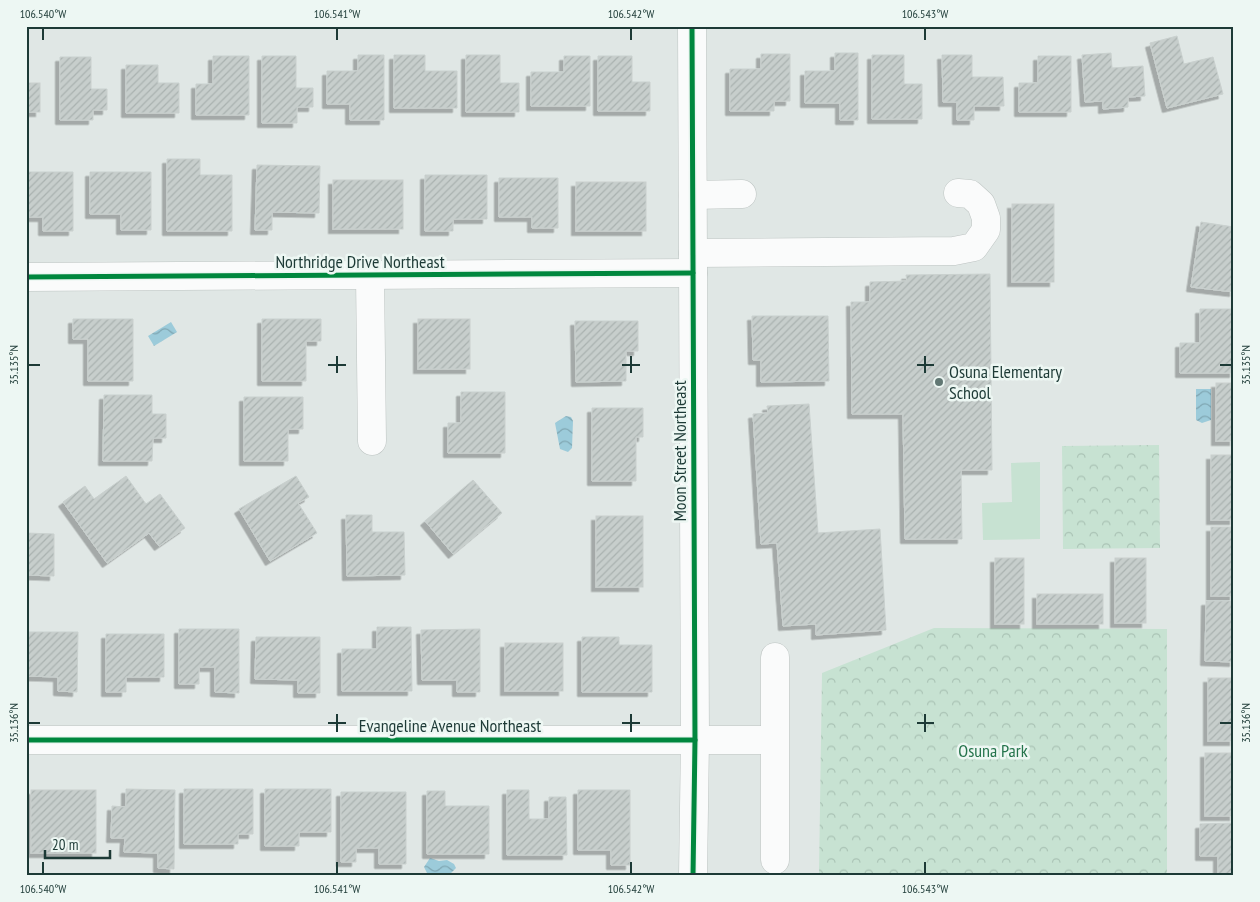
<svg xmlns="http://www.w3.org/2000/svg" width="1260" height="902" font-family="'PT Sans Narrow',sans-serif">
  <style>
    .forest { fill: url(#forest-crowns) }
    .garden { fill: #c7e2d2 }
    .water { fill: url(#water-waves) }
    .building { fill: url(#building-hatch); stroke: #c9d0ce; filter: url(#shadow) }
    .lines { fill: none; stroke-linecap: round; stroke-linejoin: round }
    .minor-casing { stroke: #bdc4c2; stroke-width: 29 }
    .minor { stroke: #fafbfb; stroke-width: 28 }
    .cycleway-casing { stroke: #edf7f3; stroke-width: 8 }
    .cycleway { stroke: #00873e; stroke-width: 5 }
    .ticks { fill: none; stroke: #1d3a36; stroke-width: 2 }
    .poi-dot { fill: #617773; stroke: #edf7f3; stroke-width: 2 }
    .labels { text-anchor: middle; stroke-width: 5; stroke-linejoin: round; paint-order: stroke }
    .street-label { font-size: 18px; fill: #1d3a36; stroke: #edf7f3 }
    .poi-label { font-size: 18px; fill: #1d3a36; stroke: #edf7f3; text-anchor: start }
    .park-label { font-size: 18px; fill: #25744c; stroke: #edf7f3 }
    .neatline { fill: none; stroke: #1d3a36; stroke-width: 2 }
    .ticks-label { font-size: 12px; text-anchor: middle; fill: #1d3a36 }
  </style>
  <defs>
    <pattern id="forest-crowns" width="20" height="18" patternUnits="userSpaceOnUse" patternTransform="scale(1.25)"><rect width="20" height="18" fill="#c7e2d2"/><path d="M2 6a3 3 0 1 1 6 0M12 15a3 3 0 1 1 6 0" fill="none" stroke="#aac3b5"/></pattern>
    <pattern id="water-waves" width="16" height="10" patternUnits="userSpaceOnUse" patternTransform="scale(1.25)"><rect width="16" height="10" fill="#9ccbda"/><path d="M0 5q4-4 8 0t8 0" fill="none" stroke="#7fa6b2"/></pattern>
    <pattern id="building-hatch" width="6" height="6" patternUnits="userSpaceOnUse" patternTransform="scale(1.25)"><rect width="6" height="6" fill="#c7cecc"/><path d="M-1 1l2-2M0 6l6-6M5 7l2-2" fill="none" stroke="#aab2b0"/></pattern>
    <filter id="shadow"><feDropShadow dx="-4.5" dy="4.5" stdDeviation="0" flood-color="#0004"/></filter>
  </defs>
  <rect width="100%" height="100%" fill="#e0e7e5"/>
  <g class="forest">
    <polygon points="1159,445 1160,548 1063,549 1062,446"/>
    <polygon points="934,628 1167,629 1167,873 819,873 822,673"/>
  </g>
  <polygon class="garden" points="1040,462 1040,539 983,540 982,503 1012,502 1011,463"/>
  <g class="water">
    <polygon points="171,322 177,332 154,346 148,336"/>
    <polygon points="1196,389 1211,389 1211,420 1202,423 1196,420"/>
    <polygon points="566,416 571,417 573,421 572,448 568,452 560,449 555,423"/>
    <polygon points="430,858 439,861 447,860 454,864 456,868 449,875 436,876 427,873 424,867"/>
  </g>
  <g class="building">
    <polygon points="1177,36 1184,64 1213,57 1223,94 1167,108 1150,43"/>
    <polygon points="835,53 858,53 858,120 840,120 840,103 805,103 805,71 835,71"/>
    <polygon points="1111,53 1112,68 1143,66 1145,96 1128,97 1128,107 1103,109 1103,101 1085,102 1082,55"/>
    <polygon points="761,54 790,54 790,101 774,101 774,111 730,111 730,69 761,69"/>
    <polygon points="358,55 384,55 384,120 350,120 350,104 327,104 327,71 358,71"/>
    <polygon points="394,55 425,55 425,71 457,71 457,108 394,108"/>
    <polygon points="466,55 500,55 500,83 519,83 519,112 466,112"/>
    <polygon points="872,55 904,55 904,84 922,84 922,119 872,119"/>
    <polygon points="942,55 972,55 972,77 1003,77 1004,106 974,106 974,120 957,120 957,102 943,102"/>
    <polygon points="213,56 249,56 249,115 196,115 196,84 213,84"/>
    <polygon points="262,56 296,56 296,88 313,88 313,107 297,107 297,123 262,123"/>
    <polygon points="564,56 590,56 590,106 531,106 531,72 564,72"/>
    <polygon points="598,56 632,56 632,82 650,82 650,111 598,111"/>
    <polygon points="1038,56 1071,56 1071,112 1019,112 1019,83 1038,83"/>
    <polygon points="60,57 91,57 91,89 107,89 107,110 93,110 93,120 60,120"/>
    <polygon points="126,65 158,65 158,83 179,83 179,113 126,113"/>
    <rect x="26" y="83" width="14" height="29"/>
    <polygon points="167,159 200,159 200,175 232,175 232,231 167,231"/>
    <polygon points="257,165 320,166 319,213 272,212 272,230 255,230"/>
    <polygon points="26,172 73,172 73,231 43,231 43,217 26,217"/>
    <polygon points="90,172 151,172 151,230 121,230 121,214 90,214"/>
    <polygon points="425,175 487,175 487,219 453,219 453,231 425,231"/>
    <polygon points="499,178 558,178 558,228 532,228 532,217 499,217"/>
    <rect x="333" y="180" width="70" height="49"/>
    <rect x="576" y="182" width="70" height="49"/>
    <rect x="1012" y="204" width="42" height="78"/>
    <polygon points="1201,222 1234,227 1234,292 1191,287"/>
    <polygon points="990,274 992,470 961,470 962,539 905,539 903,414 852,414 851,302 870,302 870,282 907,281 906,275"/>
    <polygon points="1200,309 1234,309 1234,373 1180,373 1180,343 1200,343"/>
    <polygon points="752,316 828,316 829,381 761,382 761,360 753,360"/>
    <polygon points="73,319 133,319 133,381 88,381 88,339 73,339"/>
    <polygon points="262,319 321,319 321,341 306,341 306,381 262,381"/>
    <rect x="418" y="319" width="52" height="50"/>
    <polygon points="575,321 638,321 638,351 626,351 626,381 576,382"/>
    <rect x="1216" y="383" width="18" height="58"/>
    <polygon points="461,392 505,392 505,453 448,453 448,423 461,423"/>
    <polygon points="104,395 152,395 152,414 166,414 166,438 153,438 152,461 103,461"/>
    <polygon points="244,397 303,397 303,429 288,429 288,461 244,461"/>
    <polygon points="809,404 818,533 880,529 886,630 816,635 816,624 783,626 777,543 761,544 753,414 768,413 767,406"/>
    <polygon points="592,408 643,408 643,437 636,437 636,481 592,481"/>
    <rect x="1211" y="455" width="23" height="65"/>
    <polygon points="126,476 146,504 160,494 185,528 159,546 149,533 107,563 63,502 85,486 94,499"/>
    <polygon points="296,476 309,497 298,503 317,533 270,561 239,509"/>
    <polygon points="473,480 502,513 453,554 425,521"/>
    <polygon points="346,515 372,515 372,532 404,532 405,575 347,576"/>
    <rect x="596" y="516" width="47" height="71"/>
    <rect x="1211" y="527" width="23" height="69"/>
    <polygon points="26,533 54,534 54,576 26,575"/>
    <rect x="995" y="558" width="29" height="66"/>
    <rect x="1115" y="558" width="31" height="65"/>
    <rect x="1037" y="594" width="66" height="30"/>
    <polygon points="1206,601 1234,601 1234,662 1205,661"/>
    <polygon points="377,627 411,627 412,691 342,691 342,649 377,649"/>
    <polygon points="179,629 239,629 239,693 215,692 215,667 199,667 199,684 179,684"/>
    <polygon points="480,629 480,692 457,692 457,680 422,680 421,630"/>
    <polygon points="26,632 78,632 77,692 58,691 58,677 26,676"/>
    <polygon points="106,634 164,634 164,677 126,677 126,692 106,692"/>
    <polygon points="256,637 320,637 320,693 298,693 298,680 255,679"/>
    <polygon points="582,637 619,637 619,645 652,645 652,692 582,692"/>
    <rect x="505" y="643" width="58" height="48"/>
    <rect x="1208" y="678" width="26" height="63"/>
    <rect x="1205" y="753" width="29" height="63"/>
    <polygon points="126,789 175,790 174,869 158,868 158,853 124,852 125,838 111,838 112,806 126,807"/>
    <polygon points="184,789 253,789 253,834 238,834 238,844 184,844"/>
    <polygon points="265,789 331,789 331,832 299,832 299,846 265,846"/>
    <rect x="31" y="790" width="65" height="63"/>
    <polygon points="507,790 529,790 529,819 549,819 549,797 566,797 567,855 507,855"/>
    <polygon points="578,790 630,790 630,865 611,865 611,850 578,850"/>
    <polygon points="427,791 445,791 445,806 489,806 489,854 427,854"/>
    <polygon points="341,792 406,792 406,864 379,864 379,848 356,848 356,862 341,862"/>
    <polygon points="1234,823 1234,876 1218,876 1218,856 1200,856 1200,824"/>
  </g>
  <g class="lines">
    <defs>
      <g id="minor">
        <polyline points="692,26 695,740 693,876"/>
        <polyline points="693,195 742,194"/>
        <polyline points="693,253 954,251 974,247 986,230 986,218 981,204 970,194 958,193"/>
        <polyline points="370,276 372,441"/>
        <polyline points="26,277 693,273"/>
        <polyline points="775,657 775,860"/>
        <polyline points="26,740 774,740"/>
      </g>
    </defs>
    <use href="#minor" class="minor-casing"/>
    <use href="#minor" class="minor"/>
    <defs>
      <g id="cycleway">
        <polyline points="692,26 695,740 693,876"/>
        <polyline points="26,277 693,273"/>
        <polyline points="26,740 695,740"/>
      </g>
    </defs>
    <use href="#cycleway" class="cycleway-casing"/>
    <use href="#cycleway" class="cycleway"/>
  </g>
  <path class="ticks" d="M43,28V40M337,28V40M631,28V40M925,28V40M337,356V373M631,356V373M925,356V373M28,365H40M328,365H346M622,365H640M917,365H934M1220,365H1232M337,714V732M631,714V732M925,714V732M28,723H40M328,723H346M622,723H640M917,723H934M1220,723H1232M43,862V874M337,862V874M631,862V874M925,862V874"/>
  <circle class="poi-dot" cx="939" cy="382" r="5"/>
  <g class="labels">
    <g class="street-label">
      <text x="360" y="268">Northridge Drive Northeast</text>
      <text transform="translate(680 451) rotate(-90)" y="6">Moon Street Northeast</text>
      <text x="450" y="732">Evangeline Avenue Northeast</text>
    </g>
    <g class="poi-label">
      <text x="949" y="378">Osuna Elementary<tspan x="949" dy="21">School</tspan></text>
    </g>
    <g class="park-label">
      <text x="993" y="757">Osuna Park</text>
    </g>
  </g>
  <rect width="1260" height="902" fill="none" stroke="#edf7f3" stroke-width="55"/>
  <path d="M45 850v8h65v-8" fill="none" stroke="#1d3a36" stroke-width="2.5"/>
  <text x="52" y="850" font-size="15" fill="#1d3a36" stroke="#edf7f3" stroke-width="4" paint-order="stroke">20 m</text>
  <rect x="28" y="28" width="1204" height="846" class="neatline"/>
  <g class="ticks-label">
    <text x="43" y="18">106.540°W</text>
    <text x="337" y="18">106.541°W</text>
    <text x="631" y="18">106.542°W</text>
    <text x="925" y="18">106.543°W</text>
    <text transform="translate(1246 365) rotate(-90)" y="4">35.135°N</text>
    <text transform="translate(14 365) rotate(-90)" y="4">35.135°N</text>
    <text transform="translate(1246 723) rotate(-90)" y="4">35.136°N</text>
    <text transform="translate(14 723) rotate(-90)" y="4">35.136°N</text>
    <text x="43" y="893">106.540°W</text>
    <text x="337" y="893">106.541°W</text>
    <text x="631" y="893">106.542°W</text>
    <text x="925" y="893">106.543°W</text>
  </g>
</svg>
